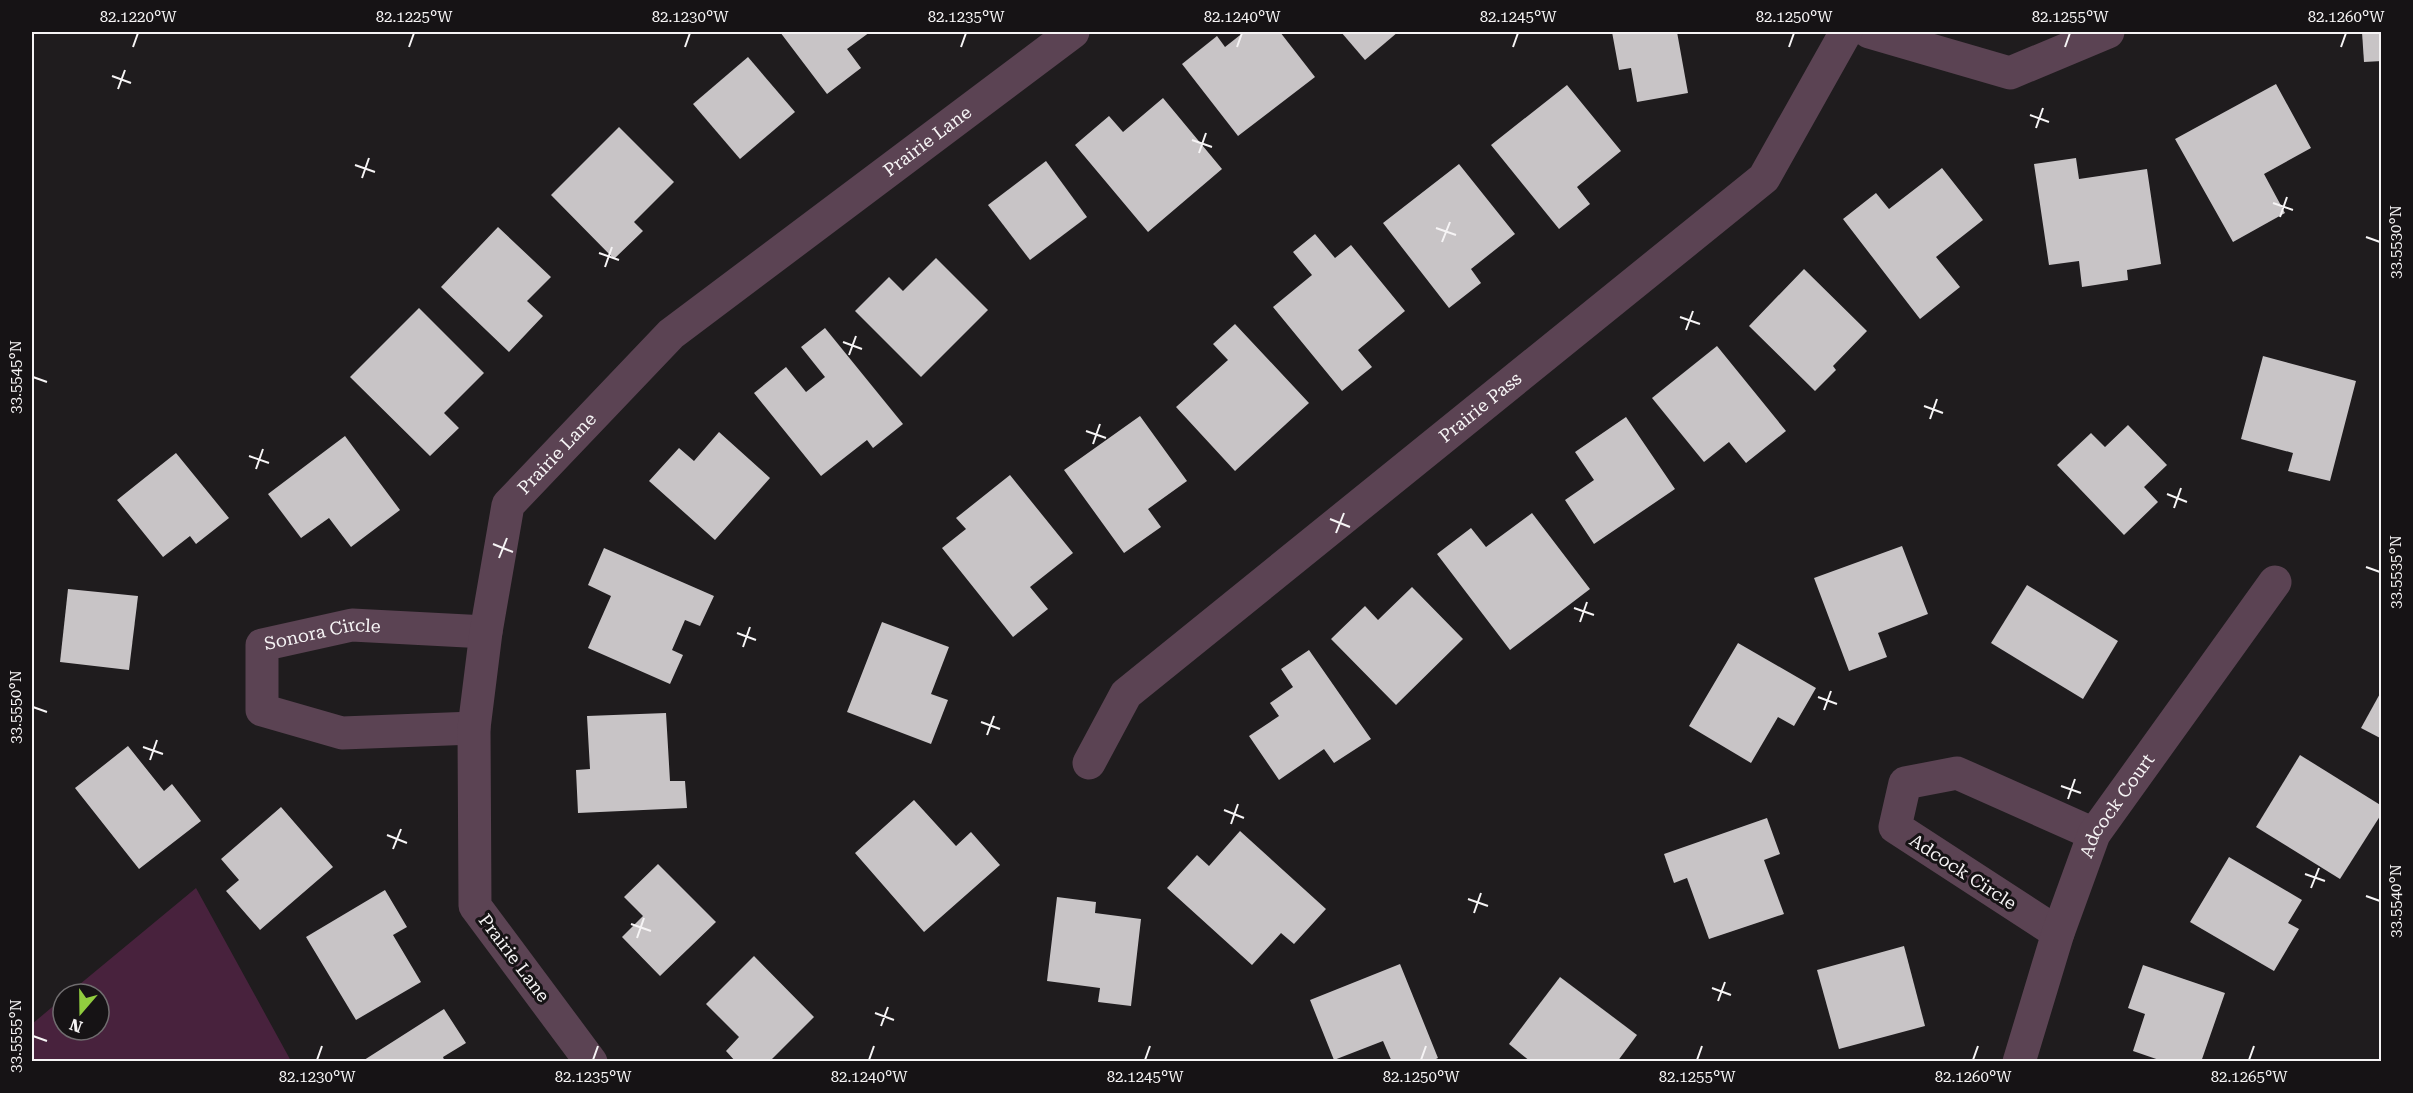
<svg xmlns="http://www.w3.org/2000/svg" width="2413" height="1093" font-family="'Roboto Serif',serif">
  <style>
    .green { fill: #48223d }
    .building { fill: #c8c4c6 }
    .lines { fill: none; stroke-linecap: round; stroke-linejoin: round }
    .street { stroke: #5b4353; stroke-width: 33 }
    .ticks { fill: none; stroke: #f6f4f5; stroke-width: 2 }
    .labels { text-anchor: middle; stroke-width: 6; stroke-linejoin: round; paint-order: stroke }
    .street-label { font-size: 18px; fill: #f6f4f5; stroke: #161315 }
    .neatline { fill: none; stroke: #f6f4f5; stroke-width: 2 }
    .ticks-label { font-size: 15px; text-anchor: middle; fill: #f6f4f5 }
  </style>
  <rect width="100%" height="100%" fill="#1f1c1e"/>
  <polygon class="green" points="196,888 291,1061 32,1061 32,1024 63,998 63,1030 99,1030 99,994 68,994"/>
  <g class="building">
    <polygon points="780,32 870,32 847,49 861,68 827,94"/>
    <polygon points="1244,32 1280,32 1315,77 1238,136 1182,64 1217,36 1225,47"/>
    <polygon points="1341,32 1398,32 1365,60"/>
    <polygon points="1612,32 1677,32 1688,93 1637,102 1631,68 1619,70"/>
    <polygon points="2362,32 2382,32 2382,61 2364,62"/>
    <polygon points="748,57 795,112 740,159 693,104"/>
    <polygon points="2276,84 2311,148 2264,174 2285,213 2233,242 2175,139"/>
    <polygon points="1567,85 1621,151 1577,187 1590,204 1559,229 1491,145"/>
    <polygon points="1163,98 1222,169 1148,232 1075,145 1109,116 1123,132"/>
    <polygon points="619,127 674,182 634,222 643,231 614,259 551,195"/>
    <polygon points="2076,158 2079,179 2147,169 2161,264 2127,270 2128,280 2082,287 2079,261 2049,265 2034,164"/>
    <polygon points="1046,161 1087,217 1030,260 988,205"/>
    <polygon points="1459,164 1515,234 1471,269 1481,283 1449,308 1383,223"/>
    <polygon points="1942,168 1983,220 1936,257 1960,287 1920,319 1843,219 1876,193 1889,209"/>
    <polygon points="498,227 551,277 527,301 543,316 509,352 441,287"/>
    <polygon points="1315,234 1335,258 1351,245 1405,311 1358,350 1372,367 1342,391 1273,307 1312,275 1293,252"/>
    <polygon points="936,258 988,310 921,377 855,311 889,277 903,291"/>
    <polygon points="1804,269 1867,331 1833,366 1836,370 1815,391 1749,326"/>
    <polygon points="419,308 484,373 444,413 459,428 430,456 350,377"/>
    <polygon points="1235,324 1309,403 1235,471 1176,407 1228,360 1213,344"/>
    <polygon points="825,328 903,424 873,448 867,440 821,476 754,393 786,367 806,392 825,377 801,347"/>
    <polygon points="1717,346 1786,431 1746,463 1729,442 1704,462 1652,398"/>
    <polygon points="2263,356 2356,381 2330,481 2288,471 2293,453 2241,439"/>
    <polygon points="1140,416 1187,481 1148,509 1161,527 1124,553 1064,470"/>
    <polygon points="1626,417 1675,489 1594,544 1565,500 1594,480 1575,452"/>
    <polygon points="2128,425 2167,465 2144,487 2158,502 2124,535 2057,465 2091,433 2105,447"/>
    <polygon points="719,432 770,478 715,540 649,481 679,448 694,461"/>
    <polygon points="345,436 400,510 351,547 329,518 301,538 268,494"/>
    <polygon points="176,453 229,518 196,544 190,536 163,557 117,500"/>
    <polygon points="1010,475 1073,553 1030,587 1048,609 1013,637 942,548 966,529 956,518"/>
    <polygon points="1532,513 1590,589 1510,650 1437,554 1471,528 1486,547"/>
    <polygon points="1902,546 1928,614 1878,633 1887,657 1849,671 1814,578"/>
    <polygon points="604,548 714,596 700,626 685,620 672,650 683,655 670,684 588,648 611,596 588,585"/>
    <polygon points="2027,585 2118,641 2083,699 1991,643"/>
    <polygon points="1412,587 1463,639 1396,705 1331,639 1365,606 1378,620"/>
    <polygon points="68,589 138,596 129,670 60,662"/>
    <polygon points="882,622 949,647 931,694 948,700 931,744 847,712"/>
    <polygon points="1738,643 1816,688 1794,726 1778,717 1751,763 1689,726"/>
    <polygon points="1309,650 1371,739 1334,763 1324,749 1279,780 1249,736 1279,716 1270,703 1293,687 1281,669"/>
    <polygon points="2382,690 2382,739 2361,728"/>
    <polygon points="666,713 670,781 685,781 687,808 578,813 576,770 590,769 587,716"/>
    <polygon points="128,746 164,791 172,784 201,821 139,869 75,788"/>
    <polygon points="2300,755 2382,806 2382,813 2340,879 2256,827"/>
    <polygon points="914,800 956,846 971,832 1000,865 924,932 855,853"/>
    <polygon points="281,807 333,867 260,930 226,891 239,880 221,859"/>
    <polygon points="1767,818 1780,854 1764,860 1784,914 1709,939 1687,878 1674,883 1664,854"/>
    <polygon points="1240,831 1326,909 1294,944 1281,933 1252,965 1167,888 1197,855 1209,866"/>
    <polygon points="2229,857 2302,900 2288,923 2299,929 2274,971 2190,922"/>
    <polygon points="658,864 716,922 660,976 622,937 643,916 624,897"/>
    <polygon points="385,890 407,927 393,935 421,982 356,1020 306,937"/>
    <polygon points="1057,897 1096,902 1095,913 1141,919 1131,1006 1098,1002 1100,988 1047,981"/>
    <polygon points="1904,946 1925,1026 1839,1049 1817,970"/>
    <polygon points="754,956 814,1017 769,1062 736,1062 726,1051 739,1037 706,1004"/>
    <polygon points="1400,964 1438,1058 1430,1062 1392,1062 1383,1041 1334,1060 1310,1000"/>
    <polygon points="2143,965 2225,993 2201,1062 2165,1062 2133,1051 2145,1014 2128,1008"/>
    <polygon points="1560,977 1637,1035 1617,1062 1531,1062 1509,1044"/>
    <polygon points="444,1009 466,1043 443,1057 445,1062 361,1062"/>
  </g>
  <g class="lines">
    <g class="street">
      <polyline points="1869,32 2010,73 2108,32"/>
      <path id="s1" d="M474,728L342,733L262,710V645L352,625L486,632"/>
      <path id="s2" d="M1089,763L1126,694L1764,178L1846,32"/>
      <polyline points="2058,933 1895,827 1905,783 1957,773 2094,834"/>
      <path id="s3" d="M591,1062L475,906L474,728L486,632L508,505L671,334L1073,32"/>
      <path id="s4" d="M2019,1062L2058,933L2094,834L2275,582"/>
    </g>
  </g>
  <path class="ticks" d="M133,47L138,33M409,47L414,33M685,47L690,33M961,47L966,33M1237,47L1242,33M1513,47L1518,33M1789,47L1794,33M2065,47L2070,33M2341,47L2346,33M112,76L131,83M118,89L125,70M2030,115L2049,122M2036,128L2043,108M1192,140L1212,147M1199,153L1206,133M355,165L375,172M362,178L369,158M2273,203L2293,210M2280,217L2287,197M1436,228L1456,235M2366,237L2380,242M1442,242L1450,222M599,253L619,260M605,267L612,247M1680,317L1700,324M1686,330L1693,311M843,342L862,349M849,355L856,336M33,377L47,382M1924,406L1943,413M1930,419L1937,399M1086,431L1106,438M1093,444L1100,424M249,456L269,463M256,469L263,449M2167,494L2187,502M2174,508L2181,488M1330,519L1350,527M1336,533L1344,513M493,544L513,552M499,558L507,538M2366,567L2380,572M1574,608L1594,615M1580,622L1587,602M737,633L756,640M743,647L750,627M1818,697L1837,704M33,707L47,712M1824,710L1831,691M981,722L1000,729M987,735L994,716M143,747L163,754M150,760L157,740M2061,786L2081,793M2068,799L2075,779M1224,810L1244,818M1231,824L1238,804M387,835L407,843M393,849L401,829M2305,874L2325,881M2311,888L2319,868M2366,896L2380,901M1468,899L1488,906M1474,913L1481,893M631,924L651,931M637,938L644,918M1712,988L1731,995M1718,1001L1725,982M875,1013L894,1020M881,1026L888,1007M33,1036L47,1041M317,1060L322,1046M593,1060L598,1046M869,1060L874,1046M1145,1060L1150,1046M1421,1060L1426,1046M1697,1060L1702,1046M1973,1060L1978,1046M2249,1060L2254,1046"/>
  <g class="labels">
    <g class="street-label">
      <text dy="6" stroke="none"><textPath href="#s3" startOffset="1155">Prairie Lane</textPath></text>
      <text dy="6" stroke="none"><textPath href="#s2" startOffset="534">Prairie Pass</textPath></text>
      <text dy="6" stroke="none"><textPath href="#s3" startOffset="669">Prairie Lane</textPath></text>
      <text dy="6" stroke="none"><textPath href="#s1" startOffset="342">Sonora Circle</textPath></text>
      <text dy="6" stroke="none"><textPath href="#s4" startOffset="276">Adcock Court</textPath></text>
      <text transform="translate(1963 872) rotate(33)" y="6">Adcock Circle</text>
      <text transform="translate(514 958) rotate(53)" y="6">Prairie Lane</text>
    </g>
  </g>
  <rect width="2413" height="1093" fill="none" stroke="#161315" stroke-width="66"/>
  <g transform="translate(81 1012) rotate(200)"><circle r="28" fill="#161315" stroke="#706d6f" stroke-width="1.5"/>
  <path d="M0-4.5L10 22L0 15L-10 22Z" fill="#91cd3f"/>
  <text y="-9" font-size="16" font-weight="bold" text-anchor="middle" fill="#f6f4f5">N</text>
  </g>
  <rect x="33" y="33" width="2347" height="1027" class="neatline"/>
  <g class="ticks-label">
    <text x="138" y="22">82.1220°W</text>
    <text x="414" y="22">82.1225°W</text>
    <text x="690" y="22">82.1230°W</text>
    <text x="966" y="22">82.1235°W</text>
    <text x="1242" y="22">82.1240°W</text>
    <text x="1518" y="22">82.1245°W</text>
    <text x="1794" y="22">82.1250°W</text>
    <text x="2070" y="22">82.1255°W</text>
    <text x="2346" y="22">82.1260°W</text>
    <text transform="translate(2396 242) rotate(-90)" y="5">33.5530°N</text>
    <text transform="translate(16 377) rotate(-90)" y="5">33.5545°N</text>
    <text transform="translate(2396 572) rotate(-90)" y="5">33.5535°N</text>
    <text transform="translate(16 707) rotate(-90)" y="5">33.5550°N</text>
    <text transform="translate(2396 901) rotate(-90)" y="5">33.5540°N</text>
    <text transform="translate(16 1036) rotate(-90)" y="5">33.5555°N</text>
    <text x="317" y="1082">82.1230°W</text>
    <text x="593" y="1082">82.1235°W</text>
    <text x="869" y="1082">82.1240°W</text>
    <text x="1145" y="1082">82.1245°W</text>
    <text x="1421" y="1082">82.1250°W</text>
    <text x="1697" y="1082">82.1255°W</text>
    <text x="1973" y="1082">82.1260°W</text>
    <text x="2249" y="1082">82.1265°W</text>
  </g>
</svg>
